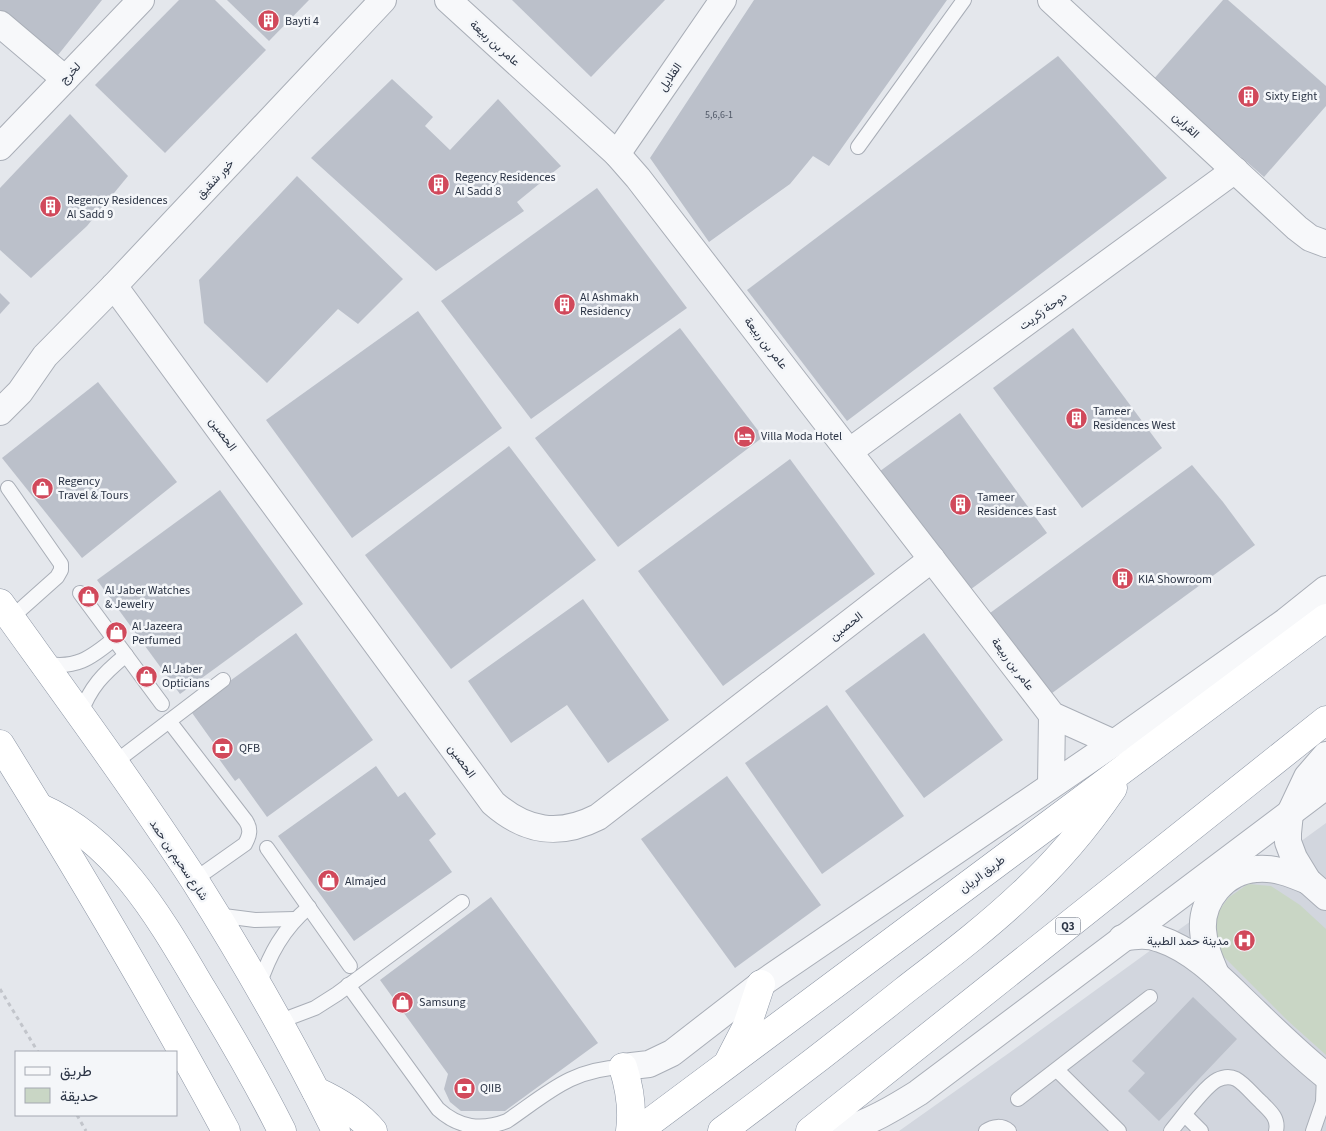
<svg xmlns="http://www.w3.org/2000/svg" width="1326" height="1131" font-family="'Source Sans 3',Vazirmatn,sans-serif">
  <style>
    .built { fill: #d2d6de }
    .green { fill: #c9d6c5 }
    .building { fill: #bbc0ca }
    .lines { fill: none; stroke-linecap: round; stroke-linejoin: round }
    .service-casing { stroke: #a9aeb7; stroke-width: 16 }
    .minor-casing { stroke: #a9aeb7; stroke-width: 28 }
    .trunk-casing { stroke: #8b94a3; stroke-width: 29 }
    .path { stroke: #c2c5cb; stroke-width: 3; stroke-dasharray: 4 4; stroke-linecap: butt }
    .service { stroke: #f7f8fa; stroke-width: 14 }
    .minor { stroke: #f7f8fa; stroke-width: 26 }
    .trunk { stroke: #fff; stroke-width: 28 }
    .labels { text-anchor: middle; stroke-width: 5; stroke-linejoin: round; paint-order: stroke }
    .number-label { font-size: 10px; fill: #4f5766 }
    .shield { fill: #f4f6f9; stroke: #676e7b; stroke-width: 1 }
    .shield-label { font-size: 11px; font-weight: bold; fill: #2b3445 }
    .poi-label { font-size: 12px; fill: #2b3445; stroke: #f4f6f9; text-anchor: start }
    .street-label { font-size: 12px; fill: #2b3445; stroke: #f4f6f9 }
  </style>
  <rect width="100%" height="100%" fill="#e4e7ec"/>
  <polygon class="built" points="1326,823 1326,1131 899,1131 1009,1053"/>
  <polygon class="green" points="1248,884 1271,886 1300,905 1326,929 1326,1055 1287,1020 1223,956 1213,934 1216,915 1228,898"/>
  <g class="building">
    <polygon points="0,0 102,0 58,55 0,10"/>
    <polygon points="179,0 215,0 266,50 165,153 95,85"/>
    <polygon points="227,0 309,0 269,41"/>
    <polygon points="512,0 665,0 591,77"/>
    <polygon points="754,0 947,0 829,166 813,156 790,184 709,242 650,158"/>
    <polygon points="1223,0 1228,0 1326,86 1326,106 1264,177 1153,80"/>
    <polygon points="1058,56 1167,178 847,421 747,290"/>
    <polygon points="392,79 433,117 425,126 450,150 498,99 561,166 517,202 524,211 436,271 311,158"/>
    <polygon points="70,114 128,176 87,226 31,278 0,250 0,188"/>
    <polygon points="297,176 403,279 358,324 338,309 267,383 204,323 199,280"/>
    <polygon points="597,188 687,308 531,419 441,301"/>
    <polygon points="0,293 10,303 0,314"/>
    <polygon points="418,311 502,428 352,538 266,420"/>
    <polygon points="680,328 763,437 618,547 535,438"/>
    <polygon points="1073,328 1162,448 1082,508 993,388"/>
    <polygon points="98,382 177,482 82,558 2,458"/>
    <polygon points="960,413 1047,533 963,595 876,474"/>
    <polygon points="509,446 596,560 451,669 365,555"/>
    <polygon points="790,459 875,574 723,686 638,571"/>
    <polygon points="1192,465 1223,502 1255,545 1048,696 990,613"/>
    <polygon points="220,490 303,604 180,694 97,580"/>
    <polygon points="583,599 669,720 608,763 567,705 511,743 468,681"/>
    <polygon points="296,633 373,740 267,817 239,778 235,781 211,748 215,745 190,710"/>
    <polygon points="924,633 1003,740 924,798 845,691"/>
    <polygon points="827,705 904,816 822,874 745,763"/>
    <polygon points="376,766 398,797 405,792 436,834 429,840 452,872 354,941 278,836"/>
    <polygon points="727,776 821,905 735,968 641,839"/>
    <polygon points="491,897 598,1043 505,1111 461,1111 450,1102 444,1089 448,1074 380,980"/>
    <polygon points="1193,997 1237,1039 1159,1121 1128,1091 1145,1073 1132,1061"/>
  </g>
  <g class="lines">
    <defs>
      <g id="service">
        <polyline points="858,147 964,0"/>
        <polyline points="8,488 61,564 61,570 57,577 11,618"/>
        <polyline points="80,593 162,704"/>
        <path d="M43,663C75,670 91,658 114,639"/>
        <path d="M80,715C90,687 103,674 126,655"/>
        <path d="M169,721L246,821C251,829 250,835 245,844L194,880"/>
        <polyline points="114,763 223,680"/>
        <polyline points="267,848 350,966"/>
        <polyline points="216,915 255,920 295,919"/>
        <path d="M348,985L438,1109C459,1128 481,1131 507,1121C548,1093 571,1069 623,1067"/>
        <path d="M259,986C269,955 283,929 309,907"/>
        <polyline points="278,1022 315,1008 337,994 462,902"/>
        <polyline points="1057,1070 1119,1131"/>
        <polyline points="1018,1099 1150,997"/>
        <polyline points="1185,1115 1201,1131"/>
        <path d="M986,1131C993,1126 1002,1125 1009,1131"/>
        <path d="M1171,1131C1181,1119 1205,1086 1217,1080C1223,1077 1230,1076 1236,1079C1245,1084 1253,1095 1261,1102C1270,1111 1279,1118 1276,1131"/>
        <polyline points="1313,1131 1323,1102 1324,1075"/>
      </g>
      <g id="minor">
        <polyline points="448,0 617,154 638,178 1052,715 1114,743"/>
        <polyline points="1051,0 1297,228 1310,238 1326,244"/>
        <polyline points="0,24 65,79"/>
        <polyline points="0,147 141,0"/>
        <polyline points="617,154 723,0"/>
        <path d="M114,286L493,803C526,832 559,837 598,817L932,559"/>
        <polyline points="0,412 20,392 45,356 114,286 383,0"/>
        <polyline points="850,451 1235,170"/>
        <polyline points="1326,755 1307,777 1290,813 1288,833 1288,842 1294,858 1308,881 1326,897"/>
        <polyline points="1051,785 1052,715"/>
        <path d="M1122,938C1135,936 1147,934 1160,939C1193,950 1220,978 1245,1002C1271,1027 1297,1053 1326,1076"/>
        <path d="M1216,974C1210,960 1204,946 1203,930C1201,900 1225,871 1256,869C1274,867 1291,874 1308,881"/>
        <polyline points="623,1067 649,1064 672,1053 761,984 1114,743 1286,621 1326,589"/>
        <path d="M841,1131C869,1123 894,1108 918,1093L1326,786"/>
      </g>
      <g id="trunk">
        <path d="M0,603C66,695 133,786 195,881C246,962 294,1046 336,1131"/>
        <path d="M0,744C79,871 155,999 226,1131"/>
        <path d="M41,808C118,842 161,920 202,989C230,1035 258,1083 282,1131"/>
        <polyline points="729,1061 747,1026 761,984"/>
        <path d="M623,1067C630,1089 633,1109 630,1131"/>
        <path d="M316,1091C338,1101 358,1113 373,1131"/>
        <polyline points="638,1131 1326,618"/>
        <path d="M722,1131C784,1085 845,1038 905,990C945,959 985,929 1022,894C1056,863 1087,826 1113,788"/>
        <polyline points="810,1131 1326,720"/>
      </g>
    </defs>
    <use href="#service" class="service-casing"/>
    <use href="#minor" class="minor-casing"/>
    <use href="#trunk" class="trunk-casing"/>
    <g class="path">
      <polyline points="0,989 38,1052"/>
      <polyline points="77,1115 86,1131"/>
    </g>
    <use href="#service" class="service"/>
    <use href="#minor" class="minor"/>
    <use href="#trunk" class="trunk"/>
  </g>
  <defs>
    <symbol id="building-disc" viewBox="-11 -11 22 22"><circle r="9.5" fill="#d1495b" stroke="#f4f6f9"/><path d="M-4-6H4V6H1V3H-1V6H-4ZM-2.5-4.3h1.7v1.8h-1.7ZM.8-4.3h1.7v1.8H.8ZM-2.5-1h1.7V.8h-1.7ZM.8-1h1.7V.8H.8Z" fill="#fff"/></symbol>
    <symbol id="hotel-disc" viewBox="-11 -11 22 22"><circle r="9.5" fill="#d1495b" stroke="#f4f6f9"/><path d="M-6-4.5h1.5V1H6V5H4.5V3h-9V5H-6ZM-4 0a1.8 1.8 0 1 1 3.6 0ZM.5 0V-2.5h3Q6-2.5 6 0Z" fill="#fff"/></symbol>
    <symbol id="shop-disc" viewBox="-11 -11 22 22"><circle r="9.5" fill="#d1495b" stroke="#f4f6f9"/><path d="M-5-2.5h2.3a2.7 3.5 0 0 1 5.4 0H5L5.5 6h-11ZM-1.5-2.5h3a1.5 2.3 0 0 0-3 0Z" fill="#fff"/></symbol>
    <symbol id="bank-disc" viewBox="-11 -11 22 22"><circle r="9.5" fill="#d1495b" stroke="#f4f6f9"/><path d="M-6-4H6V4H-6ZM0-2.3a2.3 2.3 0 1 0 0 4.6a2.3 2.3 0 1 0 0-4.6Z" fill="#fff"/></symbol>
    <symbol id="hospital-disc" viewBox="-11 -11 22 22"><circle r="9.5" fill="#d1495b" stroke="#f4f6f9"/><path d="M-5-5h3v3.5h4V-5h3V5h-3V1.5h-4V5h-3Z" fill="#fff"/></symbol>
  </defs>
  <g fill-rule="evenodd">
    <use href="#building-disc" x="256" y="8" width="25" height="25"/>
    <use href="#building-disc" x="1236" y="84" width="25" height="25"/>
    <use href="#building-disc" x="426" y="172" width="25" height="25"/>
    <use href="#building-disc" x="38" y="194" width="25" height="25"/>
    <use href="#building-disc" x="552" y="292" width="25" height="25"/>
    <use href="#building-disc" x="1064" y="406" width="25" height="25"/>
    <use href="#hotel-disc" x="732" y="424" width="25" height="25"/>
    <use href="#shop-disc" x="30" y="476" width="25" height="25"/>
    <use href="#building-disc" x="948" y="492" width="25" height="25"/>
    <use href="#building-disc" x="1110" y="566" width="25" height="25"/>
    <use href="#shop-disc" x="76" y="584" width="25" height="25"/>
    <use href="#shop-disc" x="104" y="620" width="25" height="25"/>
    <use href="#shop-disc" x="134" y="664" width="25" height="25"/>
    <use href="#bank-disc" x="210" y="736" width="25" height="25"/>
    <use href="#shop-disc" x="316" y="868" width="25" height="25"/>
    <use href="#hospital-disc" x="1232" y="928" width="25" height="25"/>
    <use href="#shop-disc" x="390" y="990" width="25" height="25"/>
    <use href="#bank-disc" x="452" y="1076" width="25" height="25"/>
  </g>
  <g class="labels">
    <g class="number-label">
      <text x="719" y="118">5,6,6-1</text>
    </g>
    <rect class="shield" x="1055.5" y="917.5" width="25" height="17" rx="4"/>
    <g class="shield-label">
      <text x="1068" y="930">Q3</text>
    </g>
    <g class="poi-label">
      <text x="285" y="25">Bayti 4</text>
      <text x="1265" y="100">Sixty Eight</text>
      <text x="455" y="181">Regency Residences<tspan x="455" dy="14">Al Sadd 8</tspan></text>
      <text x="67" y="204">Regency Residences<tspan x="67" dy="14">Al Sadd 9</tspan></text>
      <text x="580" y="301">Al Ashmakh<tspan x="580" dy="14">Residency</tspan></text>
      <text x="1093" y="415">Tameer<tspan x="1093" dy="14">Residences West</tspan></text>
      <text x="761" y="440">Villa Moda Hotel</text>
      <text x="58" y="485">Regency<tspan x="58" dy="14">Travel &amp; Tours</tspan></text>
      <text x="977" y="501">Tameer<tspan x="977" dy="14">Residences East</tspan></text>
      <text x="1138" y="583">KIA Showroom</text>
      <text x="105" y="594">Al Jaber Watches<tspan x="105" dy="14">&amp; Jewelry</tspan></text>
      <text x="132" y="630">Al Jazeera<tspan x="132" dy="14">Perfumed</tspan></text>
      <text x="162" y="673">Al Jaber<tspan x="162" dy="14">Opticians</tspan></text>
      <text x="239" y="752">QFB</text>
      <text x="345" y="885">Almajed</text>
      <text x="1229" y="945" text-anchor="end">مدينة حمد الطبية</text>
      <text x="419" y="1006">Samsung</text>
      <text x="480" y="1092">QIIB</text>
    </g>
    <g class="street-label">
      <text transform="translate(495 43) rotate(42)" y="4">عامر بن ربيعة</text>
      <text transform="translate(70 73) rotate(-46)" y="4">لخرج</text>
      <text transform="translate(670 77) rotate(-56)" y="4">القلايل</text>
      <text transform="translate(1186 125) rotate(43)" y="4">القراين</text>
      <text transform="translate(215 179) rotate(-47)" y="4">خور شقيق</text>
      <text transform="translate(1043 311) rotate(-36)" y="4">دوحة زكريت</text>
      <text transform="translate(766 343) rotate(52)" y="4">عامر بن ربيعة</text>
      <text transform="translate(223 434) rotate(54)" y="4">الحصين</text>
      <text transform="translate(846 626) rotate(-38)" y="4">الحصين</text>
      <text transform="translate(1013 664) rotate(53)" y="4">عامر بن ربيعة</text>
      <text transform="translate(462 761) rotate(54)" y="4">الحصين</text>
      <text transform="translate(179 860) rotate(56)" y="4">شارع سحيم بن حمد</text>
      <text transform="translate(982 874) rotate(-37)" y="4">طريق الريان</text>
    </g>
  </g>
  <rect x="15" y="1051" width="162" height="65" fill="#f4f6f9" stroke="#a4a8b1"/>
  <rect x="25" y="1067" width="25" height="8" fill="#f7f8fa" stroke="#a4a8b1"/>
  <text x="60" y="1076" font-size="15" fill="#2b3445">طريق</text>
  <rect x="25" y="1088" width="25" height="15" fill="#c9d6c5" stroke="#a4a8b1"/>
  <text x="60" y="1101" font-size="15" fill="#2b3445">حديقة</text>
</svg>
